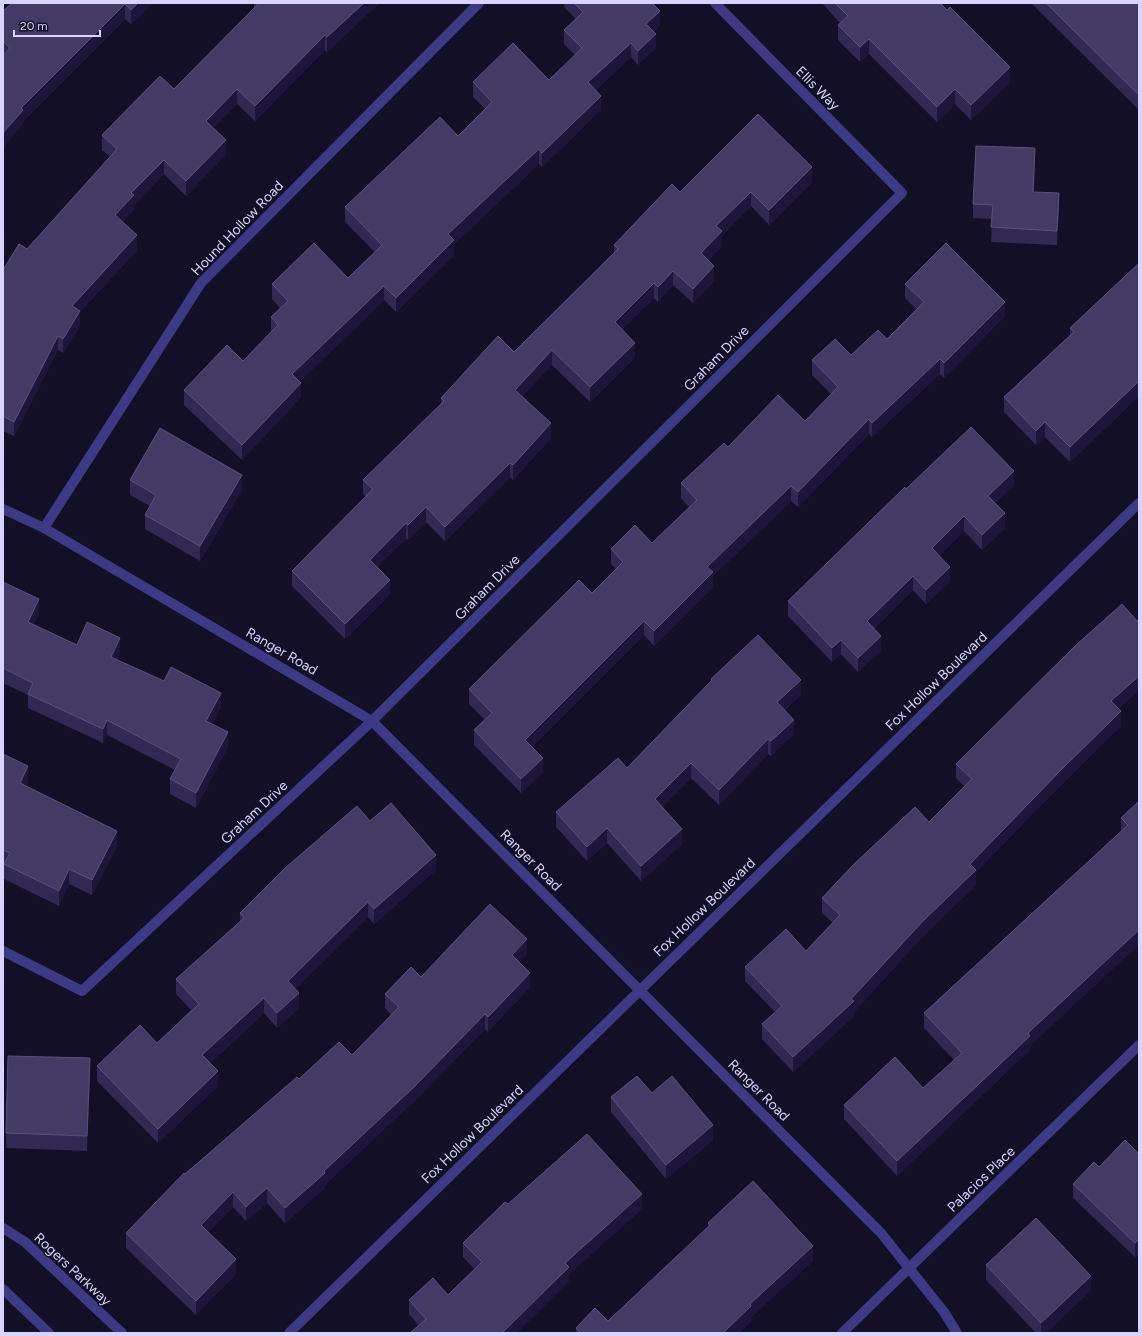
<svg xmlns="http://www.w3.org/2000/svg" width="1142" height="1336" font-family="Figtree,sans-serif">
  <style>
    .lines { fill: none; stroke-linecap: round; stroke-linejoin: round }
    .minor { stroke: #3d3a85; stroke-width: 10 }
    .tertiary { stroke: #3d3a85; stroke-width: 10 }
    .wall { fill: #312854 }
    .shaded-wall { fill: #1d163a }
    .building { fill: #433a66; stroke: #5a527e }
    .labels { text-anchor: middle; stroke-width: 3; stroke-linejoin: round; paint-order: stroke }
    .street-label { font-size: 14px; fill: #d9d4ff; stroke: #130f26 }
  </style>
  <rect width="100%" height="100%" fill="#130f26"/>
  <g class="lines">
    <g class="minor">
      <polyline points="3,509 44,528 372,721 881,1233 944,1312 957,1333"/>
      <polyline points="44,528 201,283 479,3"/>
      <polyline points="3,951 82,991 372,721 902,193 715,3"/>
      <polyline points="289,1333 1139,503"/>
      <polyline points="842,1333 1139,1045"/>
    </g>
    <g class="tertiary">
      <polyline points="3,1228 25,1242 122,1333"/>
      <polyline points="3,1289 49,1333"/>
    </g>
  </g>
  <g class="wall">
    <polygon points="12,3 153,3 131,24 125,19 23,121 23,124 3,55 3,11"/>
    <polygon points="254,3 379,3 327,52 325,50 255,121 237,104 213,128 226,154 186,196 164,174 134,205 134,210 122,222 137,250 80,312 80,326 63,353 58,350 14,436 3,431 3,270 27,249 110,157 102,150 102,135 174,89 254,8"/>
    <polygon points="564,3 652,3 660,25 654,31 656,48 638,65 631,57 596,90 601,110 542,167 539,164 454,244 454,255 396,312 384,300 300,381 301,397 242,460 184,405 184,390 243,361 271,332 271,317 280,308 272,299 272,284 348,278 375,252 345,222 345,207 458,136 485,109 473,97 473,82 549,80 575,55 564,44 564,30 576,19 564,7"/>
    <polygon points="822,3 940,3 1010,82 971,120 955,104 937,122 869,54 860,62 838,40 838,25 840,23"/>
    <polygon points="1031,3 1139,3 1139,110"/>
    <polygon points="1035,163 1034,192 1059,208 1057,245 991,242 992,219 973,218 973,204"/>
    <polygon points="812,182 769,225 751,206 722,235 722,246 708,260 714,281 693,303 673,285 658,302 654,298 622,329 635,357 590,402 552,365 522,396 551,438 513,480 510,477 445,541 426,522 408,540 406,538 377,567 390,594 345,639 292,586 292,571 366,497 363,494 363,480 441,405 441,398 514,352 614,253 614,245 680,192"/>
    <polygon points="1139,263 1139,398 1138,397 1070,462 1045,437 1036,445 1004,412 1004,397 1070,335 1070,328"/>
    <polygon points="905,284 1005,316 944,378 940,374 872,437 869,434 798,507 791,501 713,576 713,587 654,646 644,635 532,747 543,772 521,793 474,745 474,730 485,720 469,704 469,689 592,593 616,569 611,564 611,549 652,543 689,507 681,498 681,483 728,447 805,421 831,394 812,375 812,360 851,355 887,339 916,309 905,298"/>
    <polygon points="130,480 242,490 200,561 145,529 145,515 150,506 130,495"/>
    <polygon points="1014,485 995,503 1005,528 982,550 964,531 939,556 950,581 926,604 913,590 874,629 881,650 858,672 841,654 832,662 788,616 788,601 906,489"/>
    <polygon points="3,582 39,614 33,625 77,645 120,652 117,660 221,707 212,724 228,747 196,808 170,794 170,779 175,770 107,735 103,743 28,708 28,695 3,683"/>
    <polygon points="1139,620 1139,690 1119,708 1121,726 1061,785 976,872 976,885 923,936 854,1012 854,1016 793,1072 762,1039 762,1024 775,1012 745,981 745,967 806,951 833,923 822,913 822,898 929,822 964,786 956,778 956,764"/>
    <polygon points="711,679 801,694 785,710 794,734 771,756 768,754 719,805 691,778 662,807 682,844 641,881 607,843 587,861 556,827 556,812 627,768 711,681"/>
    <polygon points="3,754 28,780 26,786 117,846 92,895 69,884 59,906 4,879 4,865 3,864"/>
    <polygon points="1139,801 1030,1046 1030,1050 897,1176 844,1119 844,1105 923,1088 954,1060 924,1028 924,1013 1121,831 1121,818"/>
    <polygon points="370,821 436,870 374,924 368,917 295,989 299,1008 277,1028 264,1013 210,1063 218,1086 158,1143 97,1081 97,1066 157,1043 191,1010 176,994 176,979 240,922 240,913"/>
    <polygon points="527,954 519,962 530,987 488,1032 485,1029 414,1101 325,1185 325,1188 285,1223 267,1203 246,1221 233,1207 208,1232 236,1274 196,1315 126,1248 126,1233 185,1174 299,1079 352,1055 391,1015 385,1008 385,994 421,977"/>
    <polygon points="90,1073 87,1151 6,1148 6,1133"/>
    <polygon points="652,1093 713,1140 666,1179 611,1112 611,1097"/>
    <polygon points="1139,1154 1139,1254 1135,1257 1073,1198 1073,1184 1099,1167"/>
    <polygon points="508,1204 642,1209 569,1274 569,1282 418,1325 409,1314 409,1300 448,1295 474,1269 463,1257 463,1243"/>
    <polygon points="708,1223 813,1261 751,1317 751,1321 739,1333 576,1333 576,1328 608,1321 708,1228"/>
    <polygon points="986,1265 1091,1290 1046,1333 1036,1333 986,1280"/>
  </g>
  <g class="shaded-wall">
    <polygon points="138,3 153,3 131,24 131,10"/>
    <polygon points="364,3 379,3 327,52 327,37"/>
    <polygon points="125,4 125,19 23,121 23,124 3,148 3,133 21,108"/>
    <polygon points="660,11 660,25 646,38 646,24"/>
    <polygon points="656,34 656,48 638,65 638,51"/>
    <polygon points="325,35 325,50 255,121 255,106"/>
    <polygon points="869,39 869,54 860,62 860,47"/>
    <polygon points="631,43 631,57 588,97 588,82"/>
    <polygon points="1010,67 1010,82 971,120 971,105"/>
    <polygon points="237,89 237,104 206,135 206,121"/>
    <polygon points="955,89 955,104 937,122 937,107"/>
    <polygon points="601,96 601,110 542,167 542,153"/>
    <polygon points="226,140 226,154 186,196 186,181"/>
    <polygon points="1035,148 1035,163 1033,207 1033,192"/>
    <polygon points="539,149 539,164 454,244 454,255 396,312 396,298 448,234"/>
    <polygon points="164,160 164,174 134,205 134,210 115,230 115,215 131,193"/>
    <polygon points="812,167 812,182 769,225 769,210"/>
    <polygon points="751,192 751,206 722,235 722,246 701,268 701,253 716,226"/>
    <polygon points="1059,193 1059,208 1057,245 1057,231"/>
    <polygon points="137,235 137,250 80,312 80,326 63,353 63,339 72,306"/>
    <polygon points="714,266 714,281 693,303 693,289"/>
    <polygon points="673,271 673,285 658,302 658,287"/>
    <polygon points="654,283 654,298 615,337 615,322"/>
    <polygon points="384,286 384,300 292,389 292,374"/>
    <polygon points="1005,302 1005,316 944,378 944,363"/>
    <polygon points="58,336 58,350 14,436 14,422"/>
    <polygon points="635,343 635,357 590,402 590,387"/>
    <polygon points="552,350 552,365 515,404 515,390"/>
    <polygon points="940,359 940,374 872,437 872,423"/>
    <polygon points="1138,382 1138,397 1070,462 1070,447"/>
    <polygon points="301,383 301,397 242,460 242,445"/>
    <polygon points="869,419 869,434 798,507 798,492"/>
    <polygon points="1045,422 1045,437 1036,445 1036,431"/>
    <polygon points="551,423 551,438 513,480 513,465"/>
    <polygon points="510,463 510,477 445,541 445,527"/>
    <polygon points="1014,471 1014,485 988,510 988,496"/>
    <polygon points="242,475 242,490 200,561 200,546"/>
    <polygon points="791,486 791,501 713,576 713,587 654,646 654,631 707,567"/>
    <polygon points="426,507 426,522 408,540 408,525"/>
    <polygon points="1005,513 1005,528 982,550 982,535"/>
    <polygon points="964,516 964,531 932,563 932,548"/>
    <polygon points="406,523 406,538 370,575 370,560"/>
    <polygon points="950,567 950,581 926,604 926,590"/>
    <polygon points="913,576 913,590 867,636 867,621"/>
    <polygon points="390,580 390,594 345,639 345,624"/>
    <polygon points="39,599 39,614 28,637 28,622"/>
    <polygon points="644,621 644,635 525,754 525,740"/>
    <polygon points="881,636 881,650 858,672 858,658"/>
    <polygon points="120,638 120,652 111,672 111,657"/>
    <polygon points="841,640 841,654 832,662 832,648"/>
    <polygon points="1139,676 1139,690 1111,715 1111,701"/>
    <polygon points="801,680 801,694 777,717 777,702"/>
    <polygon points="221,693 221,707 206,736 206,721"/>
    <polygon points="1121,711 1121,726 1061,785 976,872 976,885 923,936 854,1012 854,1016 793,1072 793,1057 970,864 1061,770"/>
    <polygon points="107,720 107,735 103,743 103,729"/>
    <polygon points="794,720 794,734 771,756 771,741"/>
    <polygon points="228,732 228,747 196,808 196,793"/>
    <polygon points="768,739 768,754 719,805 719,790"/>
    <polygon points="543,758 543,772 521,793 521,779"/>
    <polygon points="691,763 691,778 655,814 655,799"/>
    <polygon points="28,766 28,780 20,798 20,783"/>
    <polygon points="607,828 607,843 587,861 587,847"/>
    <polygon points="682,829 682,844 641,881 641,866"/>
    <polygon points="117,831 117,846 92,895 92,880"/>
    <polygon points="436,855 436,870 374,924 374,909"/>
    <polygon points="69,869 69,884 59,906 59,891"/>
    <polygon points="368,902 368,917 288,996 288,981"/>
    <polygon points="1139,930 1139,945 1030,1046 1030,1050 897,1176 897,1161 1028,1033"/>
    <polygon points="527,939 527,954 512,970 512,955"/>
    <polygon points="530,973 530,987 488,1032 488,1017"/>
    <polygon points="299,993 299,1008 277,1028 277,1013"/>
    <polygon points="264,998 264,1013 202,1070 202,1055"/>
    <polygon points="485,1014 485,1029 414,1101 325,1185 325,1188 285,1223 285,1208 324,1171"/>
    <polygon points="90,1058 90,1073 87,1151 87,1136"/>
    <polygon points="218,1071 218,1086 158,1143 158,1129"/>
    <polygon points="713,1125 713,1140 666,1179 666,1165"/>
    <polygon points="267,1188 267,1203 246,1221 246,1207"/>
    <polygon points="233,1192 233,1207 201,1240 201,1225"/>
    <polygon points="642,1194 642,1209 569,1274 569,1282 517,1333 502,1333 565,1263"/>
    <polygon points="1139,1239 1139,1254 1135,1257 1135,1243"/>
    <polygon points="813,1246 813,1261 751,1317 751,1321 739,1333 723,1333 750,1304"/>
    <polygon points="236,1259 236,1274 196,1315 196,1301"/>
    <polygon points="1091,1276 1091,1290 1046,1333 1041,1333 1041,1323"/>
  </g>
  <g class="building">
    <polygon points="12,3 138,3 131,10 125,4 21,108 23,110 3,133 3,56 10,48 3,41 3,11"/>
    <polygon points="259,3 364,3 327,37 325,35 255,106 237,89 206,121 226,140 186,181 164,160 131,193 134,195 115,215 137,235 72,306 80,311 63,339 58,336 14,422 3,416 3,270 19,244 27,249 117,149 102,135 160,76 174,89"/>
    <polygon points="574,3 652,3 660,11 646,24 656,34 638,51 631,43 588,82 601,96 542,153 539,149 448,234 454,240 396,298 384,286 292,374 301,383 242,445 184,390 227,345 243,361 278,325 271,317 288,301 272,284 314,243 348,278 382,245 345,207 440,117 458,136 492,102 473,82 513,43 549,80 582,48 564,30 583,12"/>
    <polygon points="835,3 940,3 947,10 950,7 1010,67 971,105 955,89 937,107 869,39 860,47 838,25 848,16"/>
    <polygon points="1046,3 1139,3 1139,95"/>
    <polygon points="758,114 812,167 769,210 751,192 716,226 722,231 701,253 714,266 693,289 673,271 658,287 654,283 615,322 635,343 590,387 552,350 515,390 551,423 513,465 510,463 445,527 426,507 408,525 406,523 370,560 390,580 345,624 292,571 373,489 363,480 444,401 441,398 498,336 514,352 618,249 614,245 672,184 680,192"/>
    <polygon points="976,146 1035,148 1033,192 1059,193 1057,231 991,227 993,205 973,204"/>
    <polygon points="946,243 1005,302 944,363 940,359 872,423 869,419 798,492 791,486 707,567 713,572 654,631 644,621 525,740 543,758 521,779 474,730 492,713 469,689 579,580 592,593 623,562 611,549 635,525 652,543 697,500 681,483 724,443 728,447 778,395 805,421 838,387 812,360 835,339 851,355 878,330 887,339 924,302 905,284"/>
    <polygon points="1139,263 1139,383 1138,382 1070,447 1045,422 1036,431 1004,397 1074,332 1070,328"/>
    <polygon points="971,427 1014,471 988,496 1005,513 982,535 964,516 932,548 950,567 926,590 913,576 867,621 881,636 858,658 841,640 832,648 788,601 905,487 906,489"/>
    <polygon points="160,428 242,475 200,546 145,515 156,495 130,480"/>
    <polygon points="3,582 39,599 28,622 77,645 87,622 120,638 111,657 164,681 171,667 221,693 206,721 228,732 196,793 170,779 181,759 107,720 103,729 28,694 33,683 3,668"/>
    <polygon points="1122,604 1137,621 1139,620 1139,676 1111,701 1121,711 1061,770 970,864 976,870 923,921 851,999 854,1001 793,1057 762,1024 782,1006 745,967 786,929 806,951 840,915 822,898 854,864 915,807 929,822 972,779 956,764 1075,646"/>
    <polygon points="758,635 801,680 777,702 794,720 771,741 768,739 719,790 691,763 655,799 682,829 641,866 607,828 587,847 556,812 618,758 627,768 712,680 711,679"/>
    <polygon points="3,754 28,766 20,783 117,831 92,880 69,869 59,891 4,864 10,853 3,850"/>
    <polygon points="1139,801 1139,930 1028,1033 1030,1036 897,1161 844,1105 895,1057 923,1088 962,1053 924,1013 1128,825 1121,818"/>
    <polygon points="391,803 436,855 374,909 368,902 288,981 299,993 277,1013 264,998 202,1055 218,1071 158,1129 97,1066 140,1025 157,1043 199,1004 176,979 244,918 240,913 284,869 357,806 370,821"/>
    <polygon points="490,904 527,939 512,955 530,973 488,1017 485,1014 414,1087 324,1171 325,1173 285,1208 267,1188 246,1207 233,1192 201,1225 236,1259 196,1301 126,1233 184,1173 185,1174 297,1077 299,1079 339,1042 352,1055 399,1007 385,994 411,967 421,977"/>
    <polygon points="8,1056 90,1058 87,1136 6,1133"/>
    <polygon points="637,1076 652,1093 672,1076 713,1125 666,1165 611,1097"/>
    <polygon points="587,1134 642,1194 565,1263 569,1267 502,1333 410,1333 426,1319 409,1300 433,1278 448,1295 482,1262 463,1243 505,1202 508,1204"/>
    <polygon points="1125,1140 1139,1154 1139,1239 1135,1243 1073,1184 1094,1162 1099,1167"/>
    <polygon points="753,1181 813,1246 750,1304 751,1306 723,1333 581,1333 576,1328 595,1308 608,1321 710,1225 708,1223"/>
    <polygon points="1036,1218 1091,1276 1041,1323 986,1265"/>
  </g>
  <g class="labels">
    <g class="street-label">
      <text transform="translate(818 88) rotate(45)" y="5">Ellis Way</text>
      <text transform="translate(237 228) rotate(-46)" y="5">Hound Hollow Road</text>
      <text transform="translate(716 358) rotate(-45)" y="5">Graham Drive</text>
      <text transform="translate(487 587) rotate(-45)" y="5">Graham Drive</text>
      <text transform="translate(282 651) rotate(30)" y="5">Ranger Road</text>
      <text transform="translate(936 681) rotate(-44)" y="5">Fox Hollow Boulevard</text>
      <text transform="translate(254 812) rotate(-43)" y="5">Graham Drive</text>
      <text transform="translate(531 860) rotate(45)" y="5">Ranger Road</text>
      <text transform="translate(704 907) rotate(-44)" y="5">Fox Hollow Boulevard</text>
      <text transform="translate(759 1090) rotate(45)" y="5">Ranger Road</text>
      <text transform="translate(472 1134) rotate(-44)" y="5">Fox Hollow Boulevard</text>
      <text transform="translate(981 1179) rotate(-44)" y="5">Palacios Place</text>
      <text transform="translate(73 1269) rotate(43)" y="5">Rogers Parkway</text>
    </g>
  </g>
  <rect width="1142" height="1336" fill="none" stroke="#d9d4ff" stroke-width="8"/>
  <path d="M14 30v6h86v-6" fill="none" stroke="#d9d4ff" stroke-width="2"/>
  <text x="20" y="30" font-size="12" fill="#d9d4ff" stroke="#130f26" stroke-width="3" paint-order="stroke">20 m</text>
</svg>
